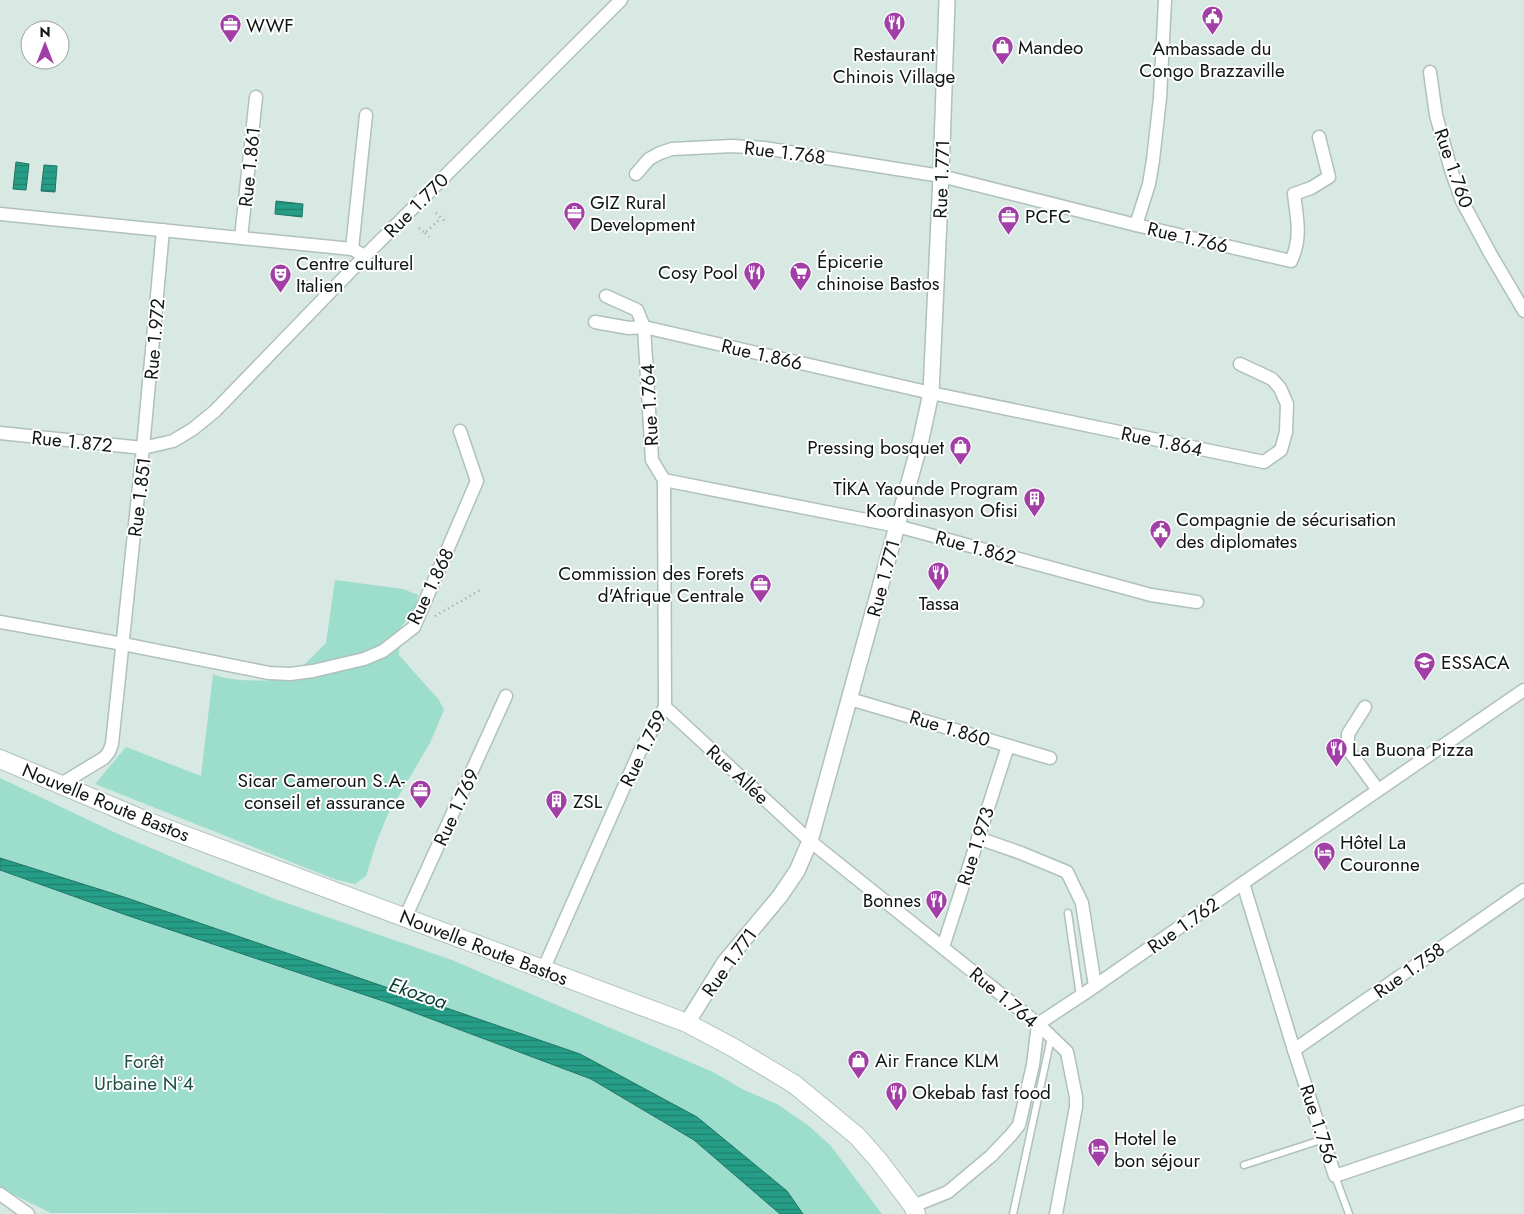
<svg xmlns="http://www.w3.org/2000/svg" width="1524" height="1214" font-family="Jost,sans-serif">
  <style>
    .grass { fill: #9dddcc }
    .water { fill: url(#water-rules); stroke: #1f7564 }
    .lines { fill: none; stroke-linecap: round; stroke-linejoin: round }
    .service-casing { stroke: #b0c0bb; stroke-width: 9 }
    .minor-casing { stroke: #b0c0bb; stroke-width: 15 }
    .tertiary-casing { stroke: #b0c0bb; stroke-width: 18 }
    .secondary-casing { stroke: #b0c0bb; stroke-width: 20 }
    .path { stroke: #96a39f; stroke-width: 2.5; stroke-dasharray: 1 4; stroke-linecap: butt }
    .service { stroke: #fff; stroke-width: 6 }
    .minor { stroke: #fff; stroke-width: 12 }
    .tertiary { stroke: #fff; stroke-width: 15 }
    .secondary { stroke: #fff; stroke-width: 18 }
    .labels { text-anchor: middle; stroke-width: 4; stroke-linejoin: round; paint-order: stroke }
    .poi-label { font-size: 19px; fill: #101614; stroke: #fff; text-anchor: start }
    .street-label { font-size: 19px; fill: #101614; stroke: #fff }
    .park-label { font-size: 19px; fill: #215045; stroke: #fff }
    .water-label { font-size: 20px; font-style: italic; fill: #063b31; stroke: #fff }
  </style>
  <defs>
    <pattern id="water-rules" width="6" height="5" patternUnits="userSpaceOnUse" patternTransform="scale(1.25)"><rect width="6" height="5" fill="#269e87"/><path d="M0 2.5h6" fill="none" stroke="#1f806d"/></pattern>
  </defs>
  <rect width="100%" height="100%" fill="#d8e8e3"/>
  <g class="grass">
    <path d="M335,580L403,589L418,595L415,610L400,628L399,655L439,700L444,710L430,743L388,814L377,841L366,876L355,884L334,879L95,784L126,747L201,776L213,674C232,683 268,680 289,680L326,643Z"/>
    <polygon points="0,778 116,833 193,866 272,898 452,960 713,1072 744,1090 777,1104 809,1126 831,1146 882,1214 803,1214 787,1191 580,1054 124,897 0,858"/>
    <polygon points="0,870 129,916 386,1002 591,1079 694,1140 780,1214 51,1213 0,1188"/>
  </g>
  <g class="water">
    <polygon points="16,162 29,164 26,190 13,189"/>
    <polygon points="44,165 57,166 55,192 41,191"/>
    <polygon points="276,201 303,204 302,217 275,214"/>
    <polygon points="0,858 124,897 580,1054 697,1117 787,1191 803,1214 780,1214 694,1140 591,1079 386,1002 129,916 0,870"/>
  </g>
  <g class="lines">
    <defs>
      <g id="service">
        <polyline points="1068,913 1080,996"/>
        <polyline points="1244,1165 1324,1139"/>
        <polyline points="1335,1176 1349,1214"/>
        <polyline points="1013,1214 1051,1038"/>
      </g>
      <g id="minor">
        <polyline points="1430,72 1436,115 1451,170 1462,201 1491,255 1524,311"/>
        <path d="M636,174L649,159L660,153L672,149L732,146L764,148L941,176L1136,225L1291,261C1302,238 1297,218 1294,194L1311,188L1329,177L1319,137"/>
        <polyline points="0,214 352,249 365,256 621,0"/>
        <polyline points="1136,225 1149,184 1153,160 1160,98 1165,0"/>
        <polyline points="241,238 256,97"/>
        <polyline points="352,249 366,115"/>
        <polyline points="606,296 637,310 644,327 931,393 1264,462 1281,450 1286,432 1287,404 1280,388 1272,379 1240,364"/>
        <polyline points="595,322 629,328 644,327 652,460 664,480"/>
        <polyline points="0,433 143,448 163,230"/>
        <polyline points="664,480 897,526 1151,595 1197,602"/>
        <polyline points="0,622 123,644 269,673 290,674 313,671 364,659 383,651 414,627 477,481 460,431"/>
        <polyline points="850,699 1050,758"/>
        <polyline points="665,707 810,841 1038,1024 1067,1052 1076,1097 1076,1107 1056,1214"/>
        <polyline points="1365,707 1348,734 1348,749 1378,790"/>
        <polyline points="61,784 104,758 109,752 112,744 143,448 173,441 193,429 215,411 365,256"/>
        <polyline points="978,838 1021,853 1067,872 1082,903 1095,986"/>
        <polyline points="1243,883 1294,1050 1335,1176 1524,1112"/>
        <polyline points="405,918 506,696"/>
        <polyline points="943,947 1008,746"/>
        <polyline points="543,970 639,753 665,707 664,480"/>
        <polyline points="1294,1050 1524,890"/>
        <polyline points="0,1194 28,1214"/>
        <polyline points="913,1206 948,1192 991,1156 1011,1135 1019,1125 1033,1065 1038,1024 1085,993 1243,883 1524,690"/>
      </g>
      <polyline id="tertiary" points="687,1023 725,962 780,896 797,871 810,841 921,439 931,393 941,176 947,0"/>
      <polyline id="secondary" points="0,759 149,822 687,1023 734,1048 794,1084 857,1136 879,1161 913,1206 916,1214"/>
    </defs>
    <use href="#service" class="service-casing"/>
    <use href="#minor" class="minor-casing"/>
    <use href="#tertiary" class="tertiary-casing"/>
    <use href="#secondary" class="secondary-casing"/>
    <g class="path">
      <polyline points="436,213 446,222"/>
      <polyline points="419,228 425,233 441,218"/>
      <polyline points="425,233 429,237"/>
      <polyline points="435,616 482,589"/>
    </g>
    <use href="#service" class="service"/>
    <use href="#minor" class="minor"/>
    <use href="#tertiary" class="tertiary"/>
    <use href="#secondary" class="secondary"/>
  </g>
  <defs>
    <symbol id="civic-pin" viewBox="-11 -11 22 30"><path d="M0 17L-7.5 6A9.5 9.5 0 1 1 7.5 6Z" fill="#a23fa6" stroke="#fff"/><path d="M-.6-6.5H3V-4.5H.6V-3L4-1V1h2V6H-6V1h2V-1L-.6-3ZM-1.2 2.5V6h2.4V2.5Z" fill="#fff"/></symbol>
    <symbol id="restaurant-pin" viewBox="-11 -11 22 30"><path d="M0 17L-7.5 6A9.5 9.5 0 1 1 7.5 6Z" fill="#a23fa6" stroke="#fff"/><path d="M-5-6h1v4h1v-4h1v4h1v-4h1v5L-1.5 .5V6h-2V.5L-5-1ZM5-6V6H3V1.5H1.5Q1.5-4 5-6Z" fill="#fff"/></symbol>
    <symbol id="office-pin" viewBox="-11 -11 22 30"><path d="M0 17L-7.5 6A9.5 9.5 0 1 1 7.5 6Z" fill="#a23fa6" stroke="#fff"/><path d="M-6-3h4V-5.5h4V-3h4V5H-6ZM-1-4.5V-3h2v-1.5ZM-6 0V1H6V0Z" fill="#fff"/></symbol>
    <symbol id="shop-pin" viewBox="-11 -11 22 30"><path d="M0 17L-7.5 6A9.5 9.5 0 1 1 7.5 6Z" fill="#a23fa6" stroke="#fff"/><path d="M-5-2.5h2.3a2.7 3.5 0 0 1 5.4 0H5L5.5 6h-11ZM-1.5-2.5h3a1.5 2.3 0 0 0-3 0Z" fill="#fff"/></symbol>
    <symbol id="supermarket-pin" viewBox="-11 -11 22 30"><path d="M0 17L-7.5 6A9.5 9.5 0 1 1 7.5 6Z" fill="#a23fa6" stroke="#fff"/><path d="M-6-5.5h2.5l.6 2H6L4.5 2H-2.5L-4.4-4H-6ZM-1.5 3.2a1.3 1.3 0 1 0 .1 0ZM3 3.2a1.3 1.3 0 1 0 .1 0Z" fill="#fff"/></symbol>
    <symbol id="theatre-pin" viewBox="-11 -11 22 30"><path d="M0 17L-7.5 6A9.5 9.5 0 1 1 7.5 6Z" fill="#a23fa6" stroke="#fff"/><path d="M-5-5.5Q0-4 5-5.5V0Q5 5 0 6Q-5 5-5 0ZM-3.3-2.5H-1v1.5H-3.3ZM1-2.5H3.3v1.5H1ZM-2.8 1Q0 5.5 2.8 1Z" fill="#fff"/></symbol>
    <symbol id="building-pin" viewBox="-11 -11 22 30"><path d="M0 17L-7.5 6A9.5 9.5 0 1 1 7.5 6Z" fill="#a23fa6" stroke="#fff"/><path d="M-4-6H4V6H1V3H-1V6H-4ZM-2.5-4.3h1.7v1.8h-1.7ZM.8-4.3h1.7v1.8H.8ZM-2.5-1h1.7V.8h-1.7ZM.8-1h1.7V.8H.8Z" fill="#fff"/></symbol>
    <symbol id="school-pin" viewBox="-11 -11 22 30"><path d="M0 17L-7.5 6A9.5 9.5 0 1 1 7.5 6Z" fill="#a23fa6" stroke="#fff"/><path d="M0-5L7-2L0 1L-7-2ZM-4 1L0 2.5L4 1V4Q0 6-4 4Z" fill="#fff"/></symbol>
    <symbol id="hotel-pin" viewBox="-11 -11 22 30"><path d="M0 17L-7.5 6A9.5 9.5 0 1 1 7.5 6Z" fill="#a23fa6" stroke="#fff"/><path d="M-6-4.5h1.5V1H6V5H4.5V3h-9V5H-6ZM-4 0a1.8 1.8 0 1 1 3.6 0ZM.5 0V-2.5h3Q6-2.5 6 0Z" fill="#fff"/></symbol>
  </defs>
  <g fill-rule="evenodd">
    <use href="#civic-pin" x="1200" y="4" width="25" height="34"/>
    <use href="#restaurant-pin" x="882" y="10" width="25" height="34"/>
    <use href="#office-pin" x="218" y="12" width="25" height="34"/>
    <use href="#shop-pin" x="990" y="34" width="25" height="34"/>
    <use href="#office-pin" x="562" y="200" width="25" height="34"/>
    <use href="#office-pin" x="996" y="204" width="25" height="34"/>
    <use href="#restaurant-pin" x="742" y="260" width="25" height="34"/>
    <use href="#supermarket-pin" x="788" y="260" width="25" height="34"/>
    <use href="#theatre-pin" x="268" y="262" width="25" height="34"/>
    <use href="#shop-pin" x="948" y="434" width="25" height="34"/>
    <use href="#building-pin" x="1022" y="486" width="25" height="34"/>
    <use href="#civic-pin" x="1148" y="518" width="25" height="34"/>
    <use href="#restaurant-pin" x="926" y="560" width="25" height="34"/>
    <use href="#office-pin" x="748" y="572" width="25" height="34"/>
    <use href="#school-pin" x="1412" y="650" width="25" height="34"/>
    <use href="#restaurant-pin" x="1324" y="736" width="25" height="34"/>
    <use href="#office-pin" x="408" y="778" width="25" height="34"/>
    <use href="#building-pin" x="544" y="788" width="25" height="34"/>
    <use href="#hotel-pin" x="1312" y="840" width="25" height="34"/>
    <use href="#restaurant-pin" x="924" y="888" width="25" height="34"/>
    <use href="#shop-pin" x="846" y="1048" width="25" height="34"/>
    <use href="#restaurant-pin" x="884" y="1080" width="25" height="34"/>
    <use href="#hotel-pin" x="1086" y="1136" width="25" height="34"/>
  </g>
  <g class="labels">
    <g class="poi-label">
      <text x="246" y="32">WWF</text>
      <text x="1018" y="54">Mandeo</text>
      <text x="1212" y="55" text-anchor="middle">Ambassade du<tspan x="1212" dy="22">Congo Brazzaville</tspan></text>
      <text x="894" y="61" text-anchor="middle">Restaurant<tspan x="894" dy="22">Chinois Village</tspan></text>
      <text x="590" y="209">GIZ Rural<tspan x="590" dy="22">Development</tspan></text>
      <text x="1025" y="223">PCFC</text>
      <text x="817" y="268">Épicerie<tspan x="817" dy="22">chinoise Bastos</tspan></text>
      <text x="296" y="270">Centre culturel<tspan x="296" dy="22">Italien</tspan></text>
      <text x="738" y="279" text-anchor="end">Cosy Pool</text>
      <text x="944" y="454" text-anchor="end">Pressing bosquet</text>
      <text x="1018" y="495" text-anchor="end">TİKA Yaounde Program<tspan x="1018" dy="22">Koordinasyon Ofisi</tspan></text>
      <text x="1176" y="526">Compagnie de sécurisation<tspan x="1176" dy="22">des diplomates</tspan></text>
      <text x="744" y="580" text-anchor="end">Commission des Forets<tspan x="744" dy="22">d'Afrique Centrale</tspan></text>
      <text x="939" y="610" text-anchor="middle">Tassa</text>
      <text x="1441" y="669">ESSACA</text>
      <text x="1352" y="756">La Buona Pizza</text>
      <text x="405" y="787" text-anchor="end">Sicar Cameroun S.A-<tspan x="405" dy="22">conseil et assurance</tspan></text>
      <text x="573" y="808">ZSL</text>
      <text x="1340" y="849">Hôtel La<tspan x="1340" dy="22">Couronne</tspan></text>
      <text x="921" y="907" text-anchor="end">Bonnes</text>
      <text x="875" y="1067">Air France KLM</text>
      <text x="912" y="1099">Okebab fast food</text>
      <text x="1114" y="1145">Hotel le<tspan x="1114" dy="22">bon séjour</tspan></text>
    </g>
    <g class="street-label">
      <text transform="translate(785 152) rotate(7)" y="7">Rue 1.768</text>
      <text transform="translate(249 167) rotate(-84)" y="7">Rue 1.861</text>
      <text transform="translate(1454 168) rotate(71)" y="7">Rue 1.760</text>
      <text transform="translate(941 179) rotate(-88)" y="7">Rue 1.771</text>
      <text transform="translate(416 205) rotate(-45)" y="7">Rue 1.770</text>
      <text transform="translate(1188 237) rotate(13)" y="7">Rue 1.766</text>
      <text transform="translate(154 339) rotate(-85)" y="7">Rue 1.972</text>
      <text transform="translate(762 354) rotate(13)" y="7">Rue 1.866</text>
      <text transform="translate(649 405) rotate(-93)" y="7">Rue 1.764</text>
      <text transform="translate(72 441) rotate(6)" y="7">Rue 1.872</text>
      <text transform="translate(1162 441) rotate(12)" y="7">Rue 1.864</text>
      <text transform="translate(139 497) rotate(-83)" y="7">Rue 1.851</text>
      <text transform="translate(976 547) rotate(15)" y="7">Rue 1.862</text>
      <text transform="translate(883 578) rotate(-75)" y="7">Rue 1.771</text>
      <text transform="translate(430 586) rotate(-64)" y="7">Rue 1.868</text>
      <text transform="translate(950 728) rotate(17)" y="7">Rue 1.860</text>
      <text transform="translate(643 748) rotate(-64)" y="7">Rue 1.759</text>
      <text transform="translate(738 774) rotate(43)" y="7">Rue Allée</text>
      <text transform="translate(106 802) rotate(22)" y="7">Nouvelle Route Bastos</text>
      <text transform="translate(456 807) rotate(-65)" y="7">Rue 1.769</text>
      <text transform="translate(975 846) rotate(-72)" y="7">Rue 1.973</text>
      <text transform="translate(1183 925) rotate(-35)" y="7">Rue 1.762</text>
      <text transform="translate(484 947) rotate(21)" y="7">Nouvelle Route Bastos</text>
      <text transform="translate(729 962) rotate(-54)" y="7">Rue 1.771</text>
      <text transform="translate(1409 970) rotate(-35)" y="7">Rue 1.758</text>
      <text transform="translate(1004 997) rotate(40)" y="7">Rue 1.764</text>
      <text transform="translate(1319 1124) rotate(72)" y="7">Rue 1.756</text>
    </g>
    <g class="park-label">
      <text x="144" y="1068">Forêt<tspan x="144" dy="22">Urbaine N°4</tspan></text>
    </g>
    <g class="water-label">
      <text transform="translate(418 993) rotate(19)" y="7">Ekozoa</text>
    </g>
  </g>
  <g transform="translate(45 45)"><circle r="24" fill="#ffffff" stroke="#9fa2a1"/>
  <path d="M0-4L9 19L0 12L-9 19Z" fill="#a23fa6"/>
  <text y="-8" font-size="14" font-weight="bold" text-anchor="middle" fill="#101614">N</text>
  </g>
</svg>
